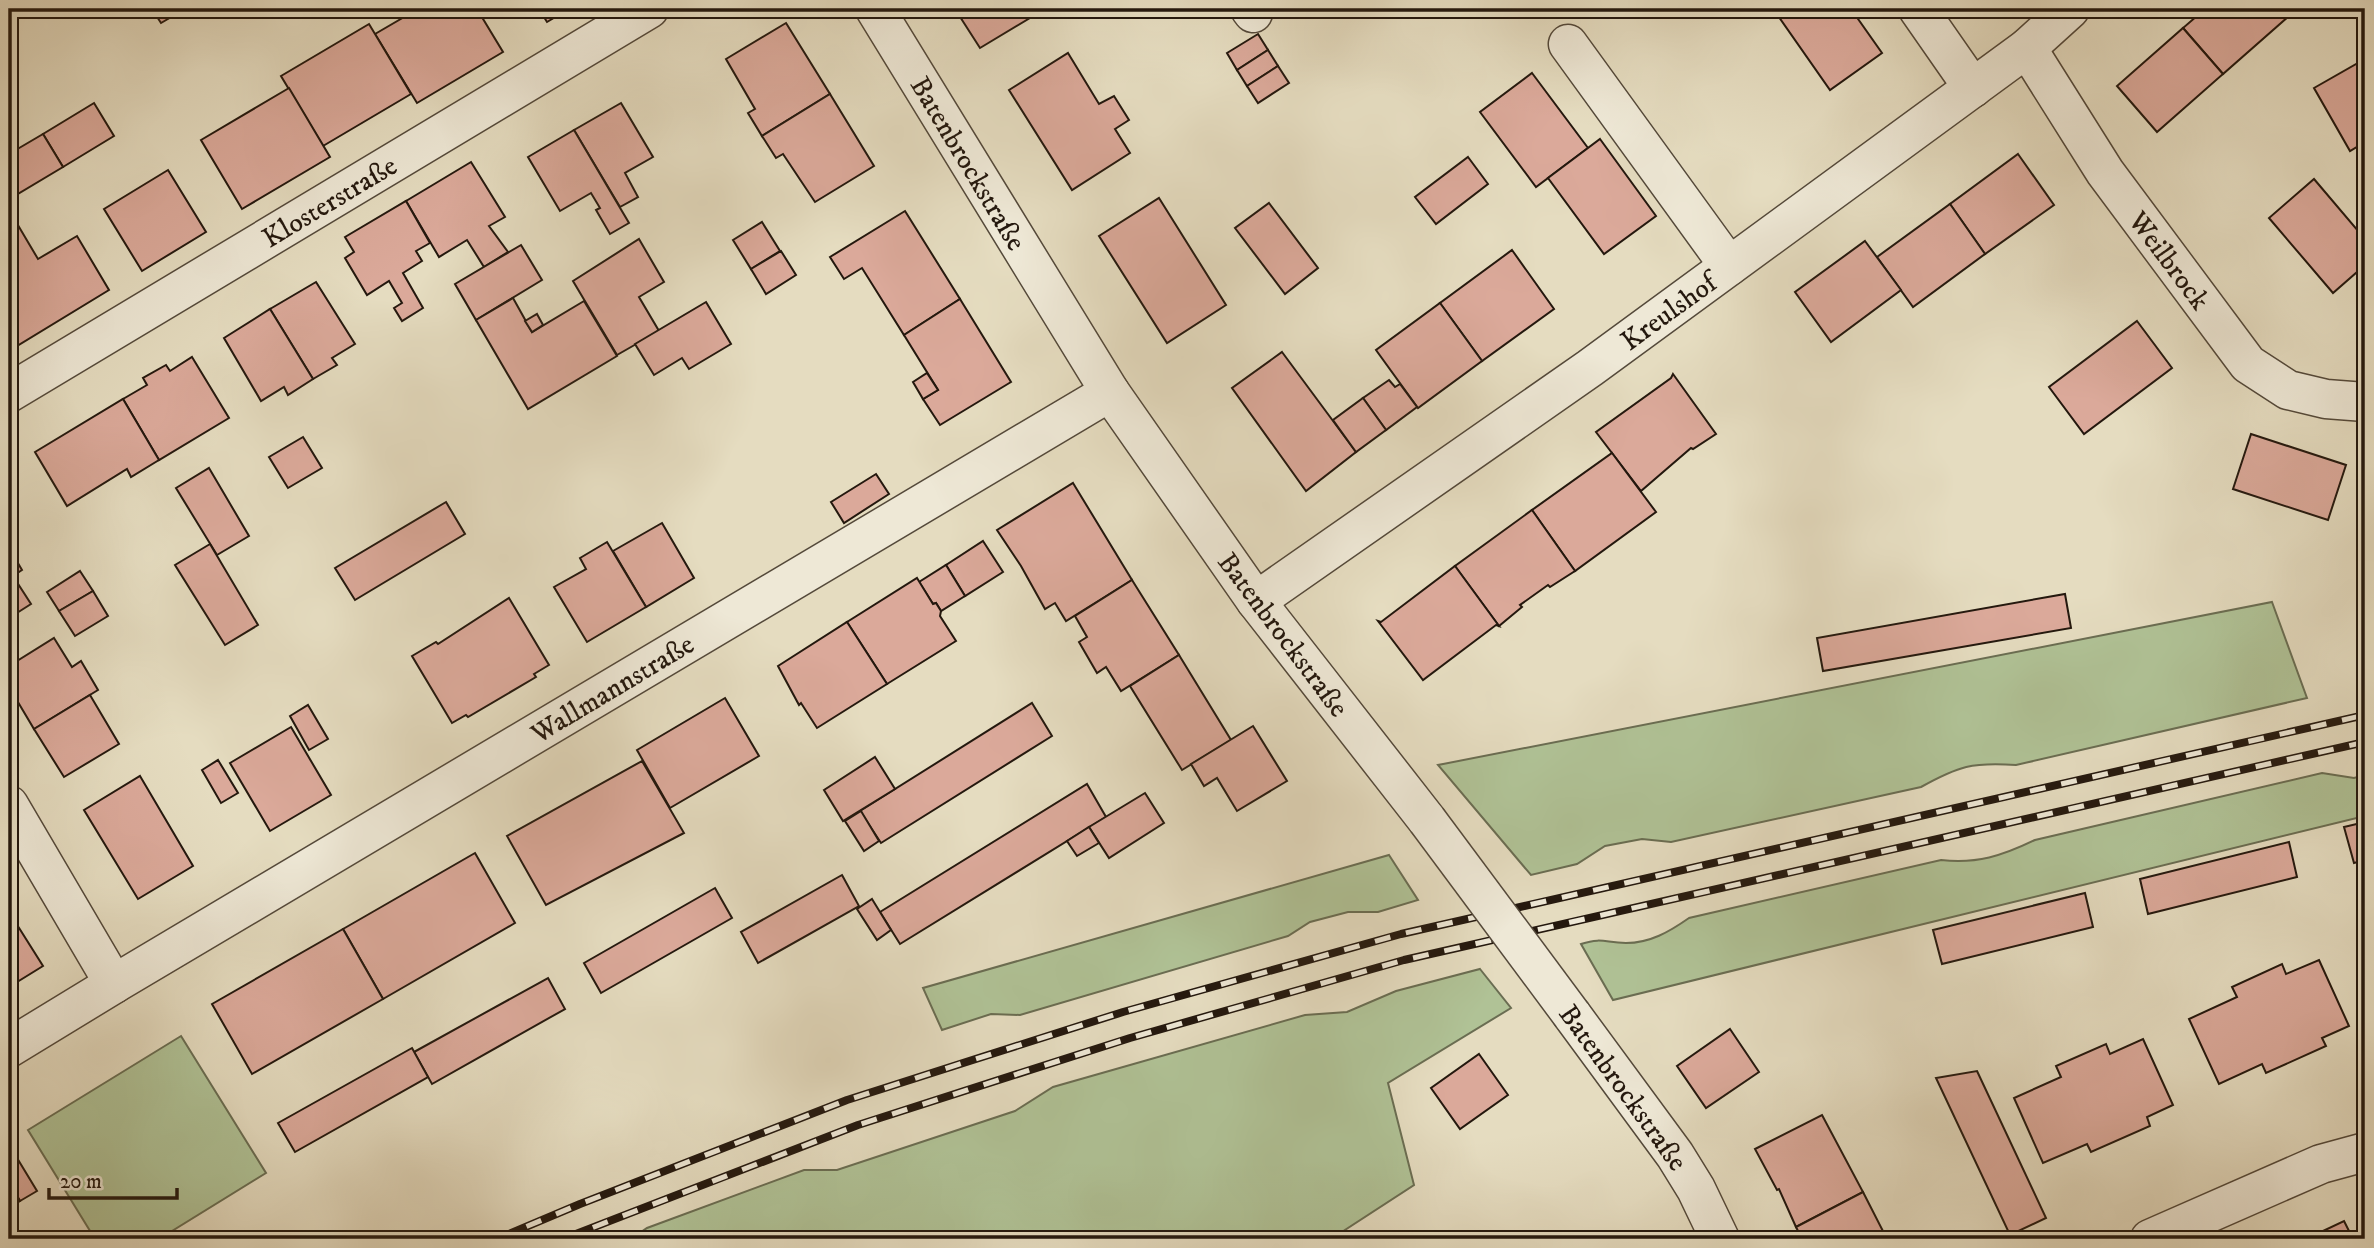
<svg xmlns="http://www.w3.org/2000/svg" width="2374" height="1248" font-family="'IM FELL DW Pica',serif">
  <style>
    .green { fill: #b0c296; stroke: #6a6d52; stroke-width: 2 }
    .building { fill: #dba99a; stroke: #24180e; stroke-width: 2 }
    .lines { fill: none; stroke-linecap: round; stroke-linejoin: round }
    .minor-casing { stroke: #54493a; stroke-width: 41 }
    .minor { stroke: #eee8d6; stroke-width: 38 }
    .rail-casing { stroke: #24180e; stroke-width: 8 }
    .rail { stroke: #eee8d6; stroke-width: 5; stroke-dasharray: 16; stroke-linecap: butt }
    .minor-bridge-casing { stroke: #54493a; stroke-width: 41; stroke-linecap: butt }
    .minor-bridge { stroke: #eee8d6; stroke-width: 38 }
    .labels { text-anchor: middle; stroke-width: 5; stroke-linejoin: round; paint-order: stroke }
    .street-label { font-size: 28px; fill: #24180e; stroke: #eee8d6 }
  </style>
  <rect width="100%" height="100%" fill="#e5dcc0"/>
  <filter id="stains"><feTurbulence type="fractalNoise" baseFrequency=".00286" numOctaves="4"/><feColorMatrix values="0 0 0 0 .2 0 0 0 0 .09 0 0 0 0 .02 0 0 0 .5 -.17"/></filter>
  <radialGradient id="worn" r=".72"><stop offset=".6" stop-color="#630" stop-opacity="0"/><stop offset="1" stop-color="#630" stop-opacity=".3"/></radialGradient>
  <g class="green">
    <path d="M2272,602L2307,698L2016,765C1972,762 1959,766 1921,787L1671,842L1642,839L1605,846L1577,864L1531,875L1438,765Z"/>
    <path d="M2322,773L2354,778L2365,775V816L1613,1000L1581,944C1603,937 1605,943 1626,943C1650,943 1669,932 1689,918L1941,860C1977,864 2002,856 2035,840Z"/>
    <polygon points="1389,855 1418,900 1378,912 1348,912 1310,922 1288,936 1020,1015 991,1014 942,1030 923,988"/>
    <polygon points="1480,969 1511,1008 1388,1083 1414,1185 1331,1239 631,1239 647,1228 804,1170 837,1170 1015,1111 1053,1087 1305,1015 1347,1012 1396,991"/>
    <polygon points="181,1036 266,1173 159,1239 95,1239 28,1130"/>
  </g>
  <g class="building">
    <polygon points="152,9 185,9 161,23"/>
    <polygon points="418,9 477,9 503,52 417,103 375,34"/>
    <polygon points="539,9 569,9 547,22"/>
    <polygon points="955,9 1038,9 1040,12 980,48"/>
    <polygon points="1782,9 1851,9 1882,53 1830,90 1776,13"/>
    <polygon points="2205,9 2283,9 2289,16 2223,74 2183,28"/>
    <polygon points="786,23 830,94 762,136 748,113 755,109 726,59"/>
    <polygon points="369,24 411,94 323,146 281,76"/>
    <polygon points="2183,28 2223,74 2157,132 2117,86"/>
    <polygon points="1258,34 1268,50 1237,70 1227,53"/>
    <polygon points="1268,50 1278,66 1247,86 1237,70"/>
    <polygon points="1068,53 1099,104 1114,96 1129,120 1115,129 1130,153 1072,190 1009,90"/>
    <polygon points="2365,59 2365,142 2350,151 2314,88"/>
    <polygon points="1278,66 1289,83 1258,103 1247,86"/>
    <polygon points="1532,73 1588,148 1536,187 1480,112"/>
    <polygon points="289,88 330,157 242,209 201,140"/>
    <polygon points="830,94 874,166 815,202 783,154 776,158 762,136"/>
    <polygon points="94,103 114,136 63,167 43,134"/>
    <polygon points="621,103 653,157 625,173 638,197 620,207 574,130"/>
    <polygon points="574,130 629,223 610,234 596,210 600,208 591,193 560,211 528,157"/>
    <polygon points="43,134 63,167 11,198 9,194 9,154"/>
    <polygon points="1600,139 1656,216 1604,254 1548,178"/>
    <polygon points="2018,154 2054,205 1985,254 1950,204"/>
    <polygon points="1468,157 1488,184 1436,224 1415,197"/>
    <polygon points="471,162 505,217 489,226 508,252 484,267 467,240 439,257 406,201"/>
    <polygon points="168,170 206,232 142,271 104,209"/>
    <polygon points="2314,179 2365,239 2365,265 2333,293 2269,218"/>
    <polygon points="1159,198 1226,305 1167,343 1099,236"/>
    <polygon points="406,201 430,243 416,251 422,261 403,273 423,308 402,321 394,308 402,303 389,281 367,295 345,258 354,252 345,237"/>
    <polygon points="1269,203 1318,268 1285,294 1235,228"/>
    <polygon points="1950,204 1985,254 1913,307 1877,257"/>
    <polygon points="9,210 38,259 77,236 109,290 12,349 9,343"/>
    <polygon points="905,211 960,299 904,335 862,268 844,279 830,257"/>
    <polygon points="762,222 780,251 751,269 733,240"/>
    <polygon points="639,239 664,282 639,297 659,331 617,355 573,281"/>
    <polygon points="1865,241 1901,290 1831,342 1795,292"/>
    <polygon points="521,245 542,280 476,320 455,284"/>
    <polygon points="1512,250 1554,309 1482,361 1440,303"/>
    <polygon points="781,251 796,275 766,294 751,269"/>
    <polygon points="316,282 355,344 332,358 337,365 313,379 270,309"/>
    <polygon points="513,298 532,332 584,301 617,356 528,409 476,320"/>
    <polygon points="960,299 1011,382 940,425 923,399 938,390 904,335"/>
    <polygon points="706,302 731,344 689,369 682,358 654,375 635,344"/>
    <polygon points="1440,303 1482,361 1418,408 1376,350"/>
    <polygon points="270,309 313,379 288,395 284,387 261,401 224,338"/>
    <polygon points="537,314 543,325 532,332 525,321"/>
    <polygon points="2137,321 2172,368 2084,434 2049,387"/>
    <polygon points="1282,352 1356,452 1306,491 1232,388"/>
    <polygon points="192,357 229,418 159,460 123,399 147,385 143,378 166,365 170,371"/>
    <polygon points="927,373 938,390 923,399 913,382"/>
    <polygon points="1673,374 1716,434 1693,449 1691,448 1641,491 1596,432 1671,378"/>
    <polygon points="1389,380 1395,387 1400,384 1417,407 1386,430 1363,398"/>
    <polygon points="1363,398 1386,430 1356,452 1333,420"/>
    <polygon points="123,399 159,460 131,477 127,469 67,506 35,452"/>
    <polygon points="2251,434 2346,465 2328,520 2233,489"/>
    <polygon points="303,437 322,468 288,488 269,457"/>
    <polygon points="1612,453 1656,512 1575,571 1532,510"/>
    <polygon points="209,468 249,536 217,555 176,488"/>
    <polygon points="876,474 889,494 844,523 831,502"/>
    <polygon points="1073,483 1132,580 1066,621 1055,603 1045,609 1021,566 997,530"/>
    <polygon points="446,502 465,534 355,600 335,568"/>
    <polygon points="1532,510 1575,571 1550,587 1548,585 1520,605 1522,607 1499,626 1455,566"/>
    <polygon points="662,523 694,578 646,607 613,551"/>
    <polygon points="983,541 1003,572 965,596 946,565"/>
    <polygon points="607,542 646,607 587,642 554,587 586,569 580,558"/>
    <polygon points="210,544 258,625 225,645 175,565"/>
    <polygon points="9,548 22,570 13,576 31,604 9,618"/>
    <polygon points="946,565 965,596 941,611 936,603 933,604 919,582"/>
    <polygon points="1455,566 1499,626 1496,625 1423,680 1378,621 1381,622"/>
    <polygon points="80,571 93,591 59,611 47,592"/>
    <polygon points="917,578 933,604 936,603 941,611 940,616 956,641 887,684 847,622"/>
    <polygon points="1132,580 1179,655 1121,691 1106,667 1097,673 1079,642 1087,637 1075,616"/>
    <polygon points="93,591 108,616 75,636 59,611"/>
    <polygon points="2065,594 2071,628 1823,671 1817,638"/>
    <polygon points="509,598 549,665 534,674 536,677 468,717 466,715 452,723 412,656 436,642 438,644"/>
    <polygon points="847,622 887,684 817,728 801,703 799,705 778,666"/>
    <polygon points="54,638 72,667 81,661 98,690 34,729 9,687 9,666"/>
    <polygon points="1179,655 1231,740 1182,770 1130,686"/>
    <polygon points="90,695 119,744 64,777 34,729"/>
    <polygon points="725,698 759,756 670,808 637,750"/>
    <polygon points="1032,703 1052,736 881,843 860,811"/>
    <polygon points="308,705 328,739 309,750 290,716"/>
    <polygon points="1253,726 1287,781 1237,811 1217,778 1204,786 1191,764"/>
    <polygon points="291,727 331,795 270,831 230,763"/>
    <polygon points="875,757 895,789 843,821 824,790"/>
    <polygon points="218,760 238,793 221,803 202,770"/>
    <polygon points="642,761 684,833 546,905 507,836"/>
    <polygon points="140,776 193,866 138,899 84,810"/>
    <polygon points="1087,784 1106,817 900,944 880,912"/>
    <polygon points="1145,793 1164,823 1109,858 1089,827"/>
    <polygon points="861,811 879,841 864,851 845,821"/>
    <polygon points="2365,822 2365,860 2354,863 2344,827"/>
    <polygon points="1089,827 1099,843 1077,856 1067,841"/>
    <polygon points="2289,842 2297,877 2148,914 2140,879"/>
    <polygon points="475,853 515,923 383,999 343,929"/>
    <polygon points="842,875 859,906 758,963 741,932"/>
    <polygon points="715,888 732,918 601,993 584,963"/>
    <polygon points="2085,893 2093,927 1942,964 1933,930"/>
    <polygon points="872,899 891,930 877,940 857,909"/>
    <polygon points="9,912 43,966 9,987"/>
    <polygon points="343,929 383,999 252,1074 212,1004"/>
    <polygon points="2319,960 2349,1026 2322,1038 2326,1046 2266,1073 2262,1064 2219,1084 2189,1019 2237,997 2232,987 2282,964 2286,974"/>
    <polygon points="548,978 565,1009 432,1084 414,1052"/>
    <polygon points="1730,1029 1759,1072 1706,1108 1677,1066"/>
    <polygon points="2143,1039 2173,1105 2147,1117 2150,1126 2091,1152 2087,1144 2043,1163 2014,1098 2061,1077 2056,1066 2106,1044 2110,1054"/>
    <polygon points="412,1048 428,1077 295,1152 278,1123"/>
    <polygon points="1479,1054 1508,1095 1460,1129 1431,1088"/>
    <polygon points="1977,1071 2046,1218 2010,1235 1936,1078"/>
    <polygon points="1822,1115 1863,1192 1796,1227 1779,1189 1777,1190 1755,1149"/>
    <polygon points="14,1153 37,1191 20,1201 9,1182 9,1156"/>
    <polygon points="9,1182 20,1201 9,1208"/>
    <polygon points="1863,1192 1887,1239 1802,1239 1796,1227"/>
    <polygon points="2344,1221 2353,1239 2306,1239"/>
  </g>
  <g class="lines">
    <defs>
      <g id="minor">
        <polyline points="875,9 1110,392 1256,601 1427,820"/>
        <polyline points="1250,9 1253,13"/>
        <polyline points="1918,9 1973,88"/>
        <polyline points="1568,44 1729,266"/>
        <polyline points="2027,48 2105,172 2248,364 2288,390 2326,399 2365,402"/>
        <polyline points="9,393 649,9"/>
        <polyline points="1256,601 1590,368 2027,48 2070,9"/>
        <polyline points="9,805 114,984 9,1048"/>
        <polyline points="114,984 1110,392"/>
        <polyline points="1572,1015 1675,1155 1696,1189 1720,1239"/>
        <polyline points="2150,1239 2321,1164 2365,1152"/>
      </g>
    </defs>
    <use href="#minor" class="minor-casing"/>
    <use href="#minor" class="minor"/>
    <defs>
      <g id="rail">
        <polyline points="497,1239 580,1204 847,1100 1123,1012 1401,934 2365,715"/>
        <polyline points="563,1239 858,1125 1130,1038 1404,960 2365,742"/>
      </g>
    </defs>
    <use href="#rail" class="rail-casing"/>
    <use href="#rail" class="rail"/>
    <defs>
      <polyline id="minor-bridge" points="1427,820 1572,1015"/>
    </defs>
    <use href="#minor-bridge" class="minor-bridge-casing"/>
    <use href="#minor-bridge" class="minor-bridge"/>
  </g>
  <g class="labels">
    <g class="street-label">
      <text transform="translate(969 163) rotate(59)" y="10">Batenbrockstraße</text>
      <text transform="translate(329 201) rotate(-31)" y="10">Klosterstraße</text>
      <text transform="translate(2170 260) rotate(53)" y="10">Weilbrock</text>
      <text transform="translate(1668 311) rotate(-36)" y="10">Kreulshof</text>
      <text transform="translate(1284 634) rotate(53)" y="10">Batenbrockstraße</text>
      <text transform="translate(612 688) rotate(-31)" y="10">Wallmannstraße</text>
      <text transform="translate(1624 1087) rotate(54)" y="10">Batenbrockstraße</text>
    </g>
  </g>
  <rect width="2374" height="1248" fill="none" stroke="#e5dcc0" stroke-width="35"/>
  <rect x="10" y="10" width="2353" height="1227" fill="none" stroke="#24180e" stroke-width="3.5"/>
  <rect x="18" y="18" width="2339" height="1213" fill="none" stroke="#24180e" stroke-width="2"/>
  <path d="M49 1188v10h128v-10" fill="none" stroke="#24180e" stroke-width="3.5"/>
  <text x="60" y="1188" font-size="21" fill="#24180e" stroke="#eee8d6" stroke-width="5" paint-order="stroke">20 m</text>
  <rect width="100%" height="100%" filter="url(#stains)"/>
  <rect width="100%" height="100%" fill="url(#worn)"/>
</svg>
